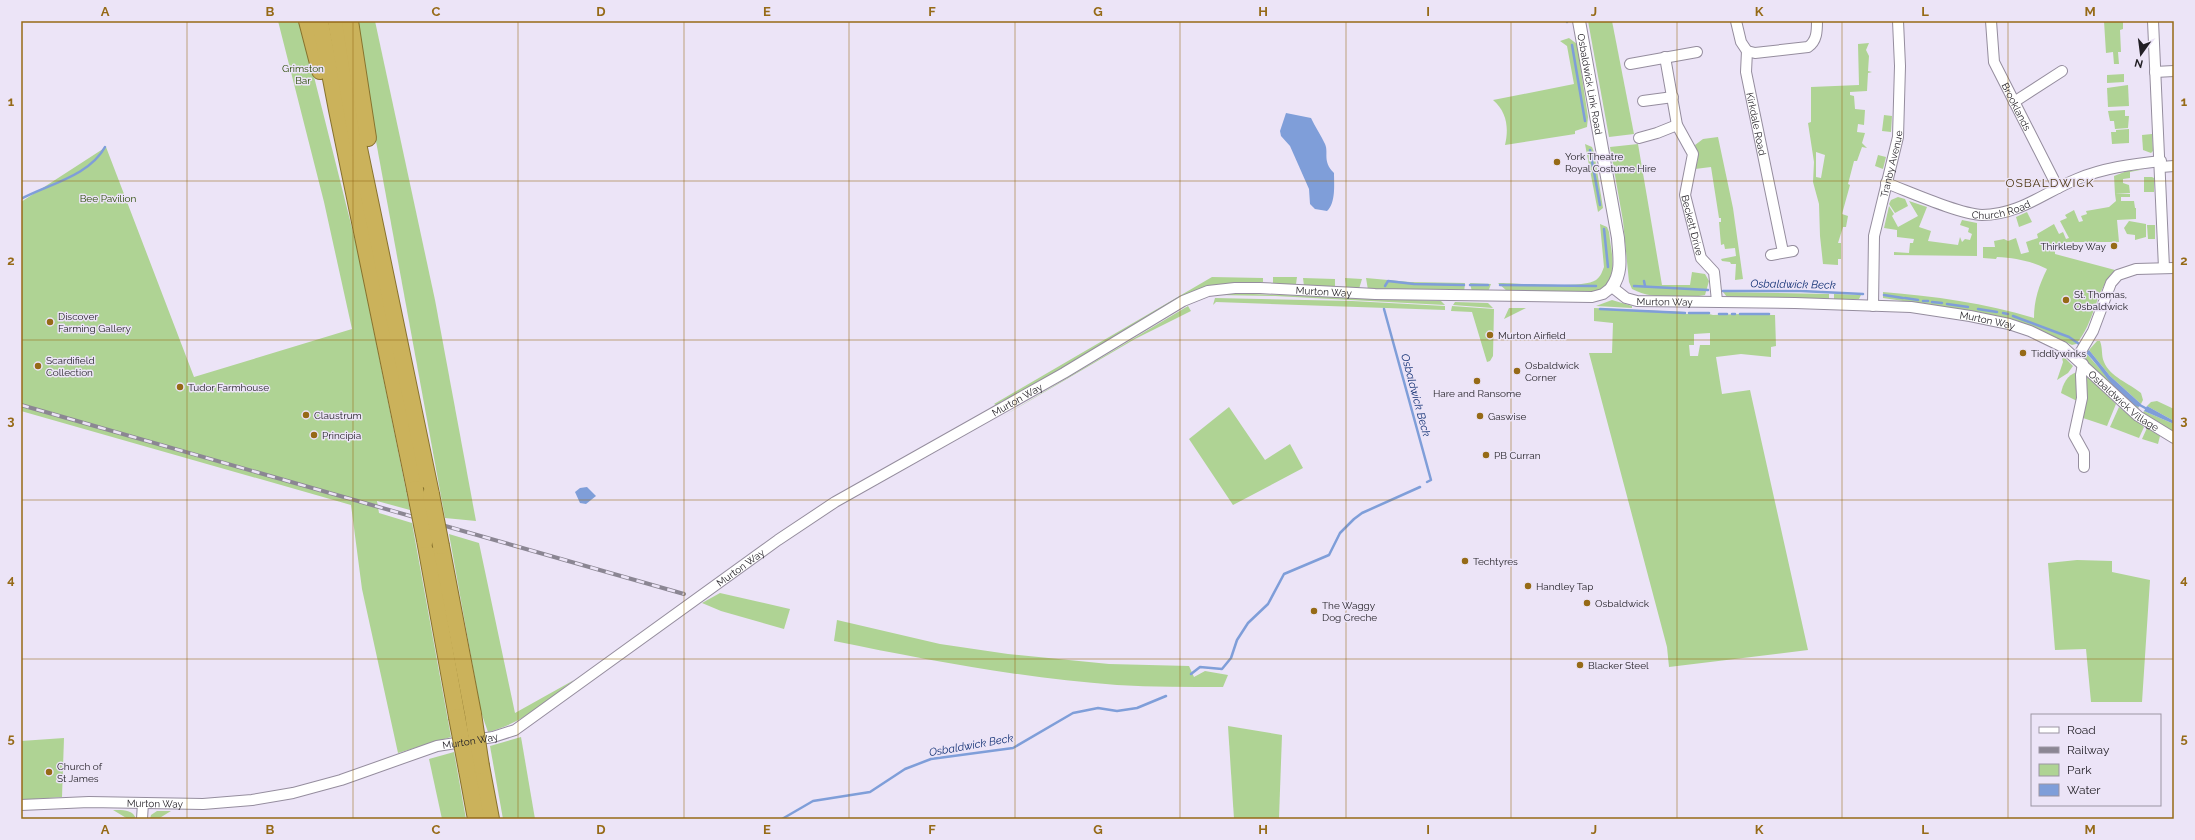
<svg xmlns="http://www.w3.org/2000/svg" width="2195" height="840" font-family="Raleway,sans-serif">
  <style>
    .green { fill: #afd394; fill-rule: evenodd }
    .water { fill: #7f9ed9 }
    .lines { fill: none; stroke-linecap: round; stroke-linejoin: round }
    .stream { stroke: #7f9ed9; stroke-width: 2.5 }
    .minor-casing { stroke: #958d9e; stroke-width: 12 }
    .tertiary-casing { stroke: #958d9e; stroke-width: 14 }
    .trunk-casing { stroke: #87722d; stroke-width: 18 }
    .minor { stroke: #fff; stroke-width: 10 }
    .tertiary { stroke: #fff; stroke-width: 12 }
    .trunk { stroke: #cbb25b; stroke-width: 16 }
    .rail-casing { stroke: #8b8693; stroke-width: 4 }
    .rail { stroke: #ece4f7; stroke-width: 2.5; stroke-dasharray: 8; stroke-linecap: butt }
    .trunk-bridge-casing { stroke: #87722d; stroke-width: 18; stroke-linecap: butt }
    .trunk-bridge { stroke: #cbb25b; stroke-width: 16 }
    .grid { fill: none; stroke: #966a17; stroke-width: 1; stroke-opacity: 0.55 }
    .poi-dot { fill: #966a17; stroke: #ece4f7; stroke-width: 1.5 }
    .labels { text-anchor: middle; stroke-width: 3; stroke-linejoin: round; paint-order: stroke }
    .park-label { font-size: 10px; fill: #284804; stroke: #ece4f7 }
    .street-label { font-size: 10px; fill: #221f25; stroke: #ece4f7 }
    .poi-label { font-size: 10px; fill: #221f25; stroke: #ece4f7; text-anchor: start }
    .water-label { font-size: 11px; font-style: italic; fill: #113074; stroke: #ece4f7 }
    .quarter-label { font-size: 12px; letter-spacing: 1px; fill: #4f3915; stroke: #ece4f7 }
    .neatline { fill: none; stroke: #966a17; stroke-width: 1.5 }
    .grid-label { font-size: 13px; text-anchor: middle; font-weight: bold; fill: #966a17 }
  </style>
  <rect width="100%" height="100%" fill="#ece4f7"/>
  <g class="green">
    <polygon points="278,21 300,21 357,248 410,510 377,501 379,513 412,523 451,737 398,753 362,589 351,505 21,411 21,202 106,147 194,377 352,329 324,202"/>
    <polygon points="357,21 375,21 435,300 476,521 445,518 369,103"/>
    <polygon points="1588,21 1612,21 1634,134 1609,137"/>
    <polygon points="2104,21 2123,21 2123,29 2120,30 2121,52 2118,52 2119,64 2114,64 2113,52 2106,53"/>
    <path d="M1569,38L1577,44L1588,117L1587,127L1575,131V134L1505,145C1509,128 1507,112 1493,100L1574,84L1567,46L1560,41Z"/>
    <path d="M1869,43L1866,50L1869,56L1868,71L1872,72L1868,73L1867,91L1850,92V95L1854,96L1855,109L1865,110L1864,125L1858,124L1857,132L1865,133L1862,143L1867,148L1862,147L1857,161H1854L1848,184L1850,185L1842,214L1848,216L1846,227H1843L1838,243H1841V259H1838V265L1823,264L1820,236L1819,204L1813,182L1814,162L1808,123L1811,122V87L1859,85L1858,44ZM1816,152L1825,155L1821,178L1816,177Z"/>
    <polygon points="2124,74 2124,82 2107,83 2107,75"/>
    <polygon points="2128,85 2129,106 2108,107 2107,88"/>
    <polygon points="2125,110 2125,116 2129,116 2128,128 2115,129 2114,121 2110,121 2108,111"/>
    <polygon points="1884,115 1892,116 1891,132 1882,131"/>
    <polygon points="2129,129 2129,143 2112,144 2111,132 2116,132 2116,130"/>
    <polygon points="2152,134 2153,151 2151,153 2143,150 2142,135"/>
    <polygon points="1718,137 1733,208 1743,279 1735,280 1736,264 1731,264 1730,262 1722,261 1721,259 1736,256 1735,248 1725,249 1724,244 1721,245 1719,222 1721,222 1721,218 1719,218 1711,167 1695,169 1698,159 1695,145 1703,139"/>
    <polygon points="1585,144 1592,147 1594,152 1603,208 1598,212"/>
    <path d="M1638,144L1662,285H1690L1692,272L1705,274L1709,281L1705,295C1685,299 1650,299 1632,289L1629,282L1623,221L1610,147Z"/>
    <polygon points="1878,155 1886,157 1883,169 1875,166"/>
    <polygon points="2145,169 2130,172 2130,178 2123,179 2123,183 2129,185 2130,193 2115,194 2114,176 2127,171"/>
    <polygon points="2144,177 2152,177 2154,178 2154,192 2144,192"/>
    <path d="M2115,194H2130V197H2121V201H2134L2135,208H2136V219L2117,220L2119,242H2068L2055,245V254L2115,270C2095,290 2095,323 2076,344L2072,345L2048,334L1950,308L1883,298V292C1934,296 1985,303 2034,318C2034,300 2039,285 2047,269C2031,261 2016,258 1997,257L1996,259L1983,258V247H1995L1994,241L2004,239L2008,241L2016,238L2021,254L2029,252L2026,242L2038,238L2037,234L2054,224L2059,234L2063,232L2066,239L2069,238L2060,221L2067,218L2065,215L2074,210L2079,222L2083,221L2081,216L2087,214L2086,211L2109,207L2116,201Z"/>
    <polygon points="1898,197 1905,199 1908,206 1895,213 1889,204 1891,200"/>
    <polygon points="1909,201 1927,207 1919,227 1931,231 1928,241 1958,245 1960,237 1962,242 1965,239 1970,240 1972,234 1968,232 1969,228 1960,225 1962,220 1977,223 1977,256 1894,255 1894,252 1909,253 1910,243 1913,243 1914,239 1897,237 1897,230 1884,228 1889,206 1894,214 1892,216 1898,227 1918,216"/>
    <polygon points="2027,212 2032,222 2019,227 2016,217"/>
    <polygon points="2129,221 2146,224 2146,237 2135,240 2135,235 2127,234 2124,228"/>
    <path d="M1600,224L1607,227L1609,232C1611,254 1620,276 1599,291L1508,292L1498,283C1517,283 1583,289 1596,280C1601,276 1602,272 1604,267Z"/>
    <polygon points="2147,225 2155,225 2155,239 2148,239"/>
    <polygon points="1212,277 1263,278 1263,282 1211,288 1020,393 1002,401 998,406 994,404"/>
    <polygon points="1273,277 1297,277 1296,284 1294,286 1273,285"/>
    <polygon points="1303,278 1335,279 1335,287 1304,286"/>
    <polygon points="1345,278 1362,279 1359,289 1346,289"/>
    <polygon points="1366,278 1410,282 1465,283 1464,293 1368,290"/>
    <polygon points="1470,283 1491,284 1488,292 1472,292"/>
    <polygon points="1723,292 1829,294 1829,299 1727,297"/>
    <polygon points="1228,293 1441,301 1445,305 1275,296 1217,295"/>
    <polygon points="1834,294 1861,295 1859,299 1834,299"/>
    <polygon points="1215,298 1352,301 1445,306 1445,310 1216,302 1213,305"/>
    <polygon points="1612,300 1632,306 1632,308 1596,306"/>
    <polygon points="1455,302 1488,303 1493,308 1453,305"/>
    <polygon points="1188,306 1191,311 1135,339 1000,418"/>
    <polygon points="1452,306 1494,309 1493,356 1490,361 1487,362 1472,312 1451,311"/>
    <polygon points="1509,308 1526,308 1504,319"/>
    <path d="M1594,308L1685,312L1686,314H1689V312H1709V314L1713,315L1769,313L1770,315H1775L1776,346L1771,347V357L1741,354L1716,357L1722,394L1750,390L1808,650L1669,667L1667,647L1589,353H1612L1613,323L1594,321ZM1694,334L1710,333V345H1700L1698,356H1690L1689,345H1694Z"/>
    <path d="M2097,341H2100C2103,349 2101,355 2104,362C2110,377 2129,383 2141,393L2143,400L2141,404L2110,376L2089,350Z"/>
    <polygon points="2086,353 2124,396 2139,407 2136,410 2089,366 2085,359"/>
    <polygon points="2061,354 2073,366 2068,373 2057,380 2063,362"/>
    <path d="M2077,372L2079,402L2061,393C2063,384 2067,375 2077,372Z"/>
    <polygon points="2084,373 2116,404 2107,426 2080,417"/>
    <polygon points="2157,401 2174,409 2174,421 2147,406 2151,402"/>
    <polygon points="1229,407 1265,460 1290,444 1303,468 1233,505 1189,439"/>
    <polygon points="2119,407 2144,427 2139,438 2110,427"/>
    <polygon points="2144,411 2174,424 2174,435 2142,415"/>
    <polygon points="2147,428 2160,436 2158,444 2142,439"/>
    <path d="M449,534L479,543L515,713L574,680C546,702 523,723 488,732L481,712Z"/>
    <polygon points="2077,560 2112,561 2112,572 2150,580 2142,702 2091,702 2086,649 2055,650 2048,563"/>
    <polygon points="720,593 790,609 784,629 721,611 702,603"/>
    <path d="M837,620L940,644L1008,654L1109,664L1189,666L1194,677L1205,671L1228,675L1223,687C1188,687 1152,687 1117,685C1022,678 927,660 834,641Z"/>
    <polygon points="1228,726 1282,735 1279,818 1234,819"/>
    <polygon points="521,737 535,819 503,819 490,746"/>
    <polygon points="64,738 62,797 21,800 21,741"/>
    <polygon points="454,752 466,819 442,819 429,759"/>
    <path d="M113,810C122,810 133,809 136,819H128Z"/>
    <polygon points="157,811 171,811 158,819 150,819 151,815"/>
  </g>
  <g class="water">
    <path d="M1286,113L1311,118C1315,127 1321,135 1325,144C1329,153 1322,161 1334,173C1334,184 1336,203 1327,211L1315,209L1310,204L1309,189L1290,146L1281,136L1280,131Z"/>
    <path d="M2089,350L2110,376L2141,404L2139,407C2119,400 2102,368 2086,353Z"/>
    <polygon points="2147,406 2174,421 2174,424 2144,411"/>
    <polygon points="587,487 596,496 586,504 580,503 575,492 580,488"/>
  </g>
  <g class="lines">
    <g class="stream">
      <polyline points="1567,21 1567,22"/>
      <polyline points="1572,45 1585,121"/>
      <polyline points="1590,150 1600,205"/>
      <path d="M21,199C49,184 89,176 105,147"/>
      <polyline points="1604,229 1608,267"/>
      <polyline points="1644,281 1645,286"/>
      <polyline points="1470,285 1488,285"/>
      <polyline points="1500,285 1596,286"/>
      <polyline points="1385,286 1388,281 1414,284 1464,285"/>
      <polyline points="1634,286 1708,290"/>
      <polyline points="1723,291 1801,291 1863,294"/>
      <polyline points="1884,295 1903,298"/>
      <polyline points="1905,298 1918,300"/>
      <polyline points="1923,301 1928,301"/>
      <polyline points="1932,302 1942,303"/>
      <polyline points="1947,304 1968,307"/>
      <polyline points="1384,309 1431,480 1427,482"/>
      <polyline points="1600,309 1685,313"/>
      <polyline points="1978,309 1997,312"/>
      <polyline points="1689,313 1709,313"/>
      <polyline points="2003,313 2008,314"/>
      <polyline points="1719,314 1727,314"/>
      <polyline points="1732,314 1735,314"/>
      <polyline points="1740,314 1769,314"/>
      <polyline points="2013,316 2069,337 2082,346"/>
      <polyline points="2138,404 2147,409"/>
      <polyline points="1191,674 1200,667 1222,669 1231,658 1237,640 1248,623 1268,604 1284,574 1329,555 1340,533 1354,519 1362,513 1420,487"/>
      <polyline points="782,819 813,801 870,792 905,769 931,759 1013,748 1073,713 1098,708 1117,711 1137,708 1166,696"/>
    </g>
    <defs>
      <g id="minor">
        <polyline points="1736,21 1741,42 1747,51"/>
        <path id="s1" d="M1991,21L1994,62L2058,188"/>
        <polyline points="2153,21 2164,268"/>
        <path id="s2" d="M1747,51L1746,72L1783,252"/>
        <path d="M1747,51L1755,53L1808,47C1817,41 1817,31 1817,21"/>
        <path id="s3" d="M1665,57L1677,125L1693,154L1685,195L1701,258L1714,272L1717,301"/>
        <polyline points="1630,64 1697,52"/>
        <polyline points="2155,72 2174,71"/>
        <polyline points="1643,101 1673,97"/>
        <polyline points="2014,102 2062,71"/>
        <polyline points="1639,138 1657,133 1677,125"/>
        <polyline points="2161,167 2174,166"/>
        <path id="s4" d="M1886,183C1910,192 1959,214 1982,215C2019,215 2045,192 2077,179C2103,168 2133,164 2161,161"/>
        <polyline points="1771,255 1793,251"/>
        <path id="s5" d="M1873,306L1874,236L1898,137L1900,66L1898,21"/>
        <polyline points="2077,358 2093,331 2111,283 2118,275 2136,269 2174,268"/>
        <polyline points="2083,364 2081,375 2082,398 2074,435 2084,453 2084,467"/>
        <path id="s6" d="M21,805L89,802L203,804L252,800L293,793L341,780L437,746L493,737L515,730L778,540L835,502L1064,373L1183,301L1208,291L1235,288H1260L1375,294L1592,297L1603,294L1612,287L1626,298L1637,301L1795,303L1911,307L1970,316L2009,324L2030,331L2063,347L2138,416L2174,438"/>
        <polyline points="142,819 143,803"/>
      </g>
      <g id="tertiary">
        <path id="s7" d="M1579,21L1618,238C1619,255 1623,272 1612,287"/>
      </g>
      <g id="trunk">
        <polyline points="307,21 320,71"/>
        <polyline points="320,21 337,110 415,489"/>
        <polyline points="336,21 355,129 431,494"/>
        <polyline points="350,21 368,138"/>
        <polyline points="425,540 457,717"/>
        <polyline points="441,546 473,714"/>
        <polyline points="481,766 491,819"/>
        <polyline points="467,770 476,819"/>
      </g>
    </defs>
    <use href="#minor" class="minor-casing"/>
    <use href="#tertiary" class="tertiary-casing"/>
    <use href="#trunk" class="trunk-casing"/>
    <use href="#minor" class="minor"/>
    <use href="#tertiary" class="tertiary"/>
    <use href="#trunk" class="trunk"/>
    <defs>
      <polyline id="rail" points="21,405 684,594"/>
    </defs>
    <use href="#rail" class="rail-casing"/>
    <use href="#rail" class="rail"/>
    <defs>
      <g id="trunk-bridge">
        <polyline points="415,489 425,540"/>
        <polyline points="431,494 441,546"/>
        <polyline points="473,714 481,766"/>
        <polyline points="457,717 467,770"/>
      </g>
    </defs>
    <use href="#trunk-bridge" class="trunk-bridge-casing"/>
    <use href="#trunk-bridge" class="trunk-bridge"/>
  </g>
  <path class="grid" d="M187,21V819M353,21V819M518,21V819M684,21V819M849,21V819M1015,21V819M1180,21V819M1346,21V819M1511,21V819M1677,21V819M1842,21V819M2008,21V819M21,181H2174M21,340H2174M21,500H2174M21,659H2174"/>
  <g class="poi-dot">
    <circle cx="1557" cy="162" r="4"/>
    <circle cx="2114" cy="246" r="4"/>
    <circle cx="2066" cy="300" r="4"/>
    <circle cx="50" cy="322" r="4"/>
    <circle cx="1490" cy="335" r="4"/>
    <circle cx="2023" cy="353" r="4"/>
    <circle cx="38" cy="366" r="4"/>
    <circle cx="1517" cy="371" r="4"/>
    <circle cx="1477" cy="381" r="4"/>
    <circle cx="180" cy="387" r="4"/>
    <circle cx="306" cy="415" r="4"/>
    <circle cx="1480" cy="416" r="4"/>
    <circle cx="314" cy="435" r="4"/>
    <circle cx="1486" cy="455" r="4"/>
    <circle cx="1465" cy="561" r="4"/>
    <circle cx="1528" cy="586" r="4"/>
    <circle cx="1587" cy="603" r="4"/>
    <circle cx="1314" cy="611" r="4"/>
    <circle cx="1580" cy="665" r="4"/>
    <circle cx="49" cy="772" r="4"/>
  </g>
  <g class="labels">
    <g class="park-label">
      <text x="303" y="72">Grimston<tspan x="303" dy="12">Bar</tspan></text>
      <text x="108" y="202">Bee Pavilion</text>
    </g>
    <g class="street-label">
      <text dy="4" stroke="none"><textPath href="#s7" startOffset="64">Osbaldwick Link Road</textPath></text>
      <text dy="4" stroke="none"><textPath href="#s1" startOffset="91">Brooklands</textPath></text>
      <text dy="4" stroke="none"><textPath href="#s2" startOffset="74">Kirkdale Road</textPath></text>
      <text dy="4" stroke="none"><textPath href="#s5" startOffset="144">Tranby Avenue</textPath></text>
      <text dy="4" stroke="none"><textPath href="#s4" startOffset="121">Church Road</textPath></text>
      <text dy="4" stroke="none"><textPath href="#s3" startOffset="175">Beckett Drive</textPath></text>
      <text dy="4" stroke="none"><textPath href="#s6" startOffset="1442">Murton Way</textPath></text>
      <text dy="4" stroke="none"><textPath href="#s6" startOffset="1790">Murton Way</textPath></text>
      <text dy="4" stroke="none"><textPath href="#s6" startOffset="2114">Murton Way</textPath></text>
      <text dy="4" stroke="none"><textPath href="#s6" startOffset="1106">Murton Way</textPath></text>
      <text dy="4" stroke="none"><textPath href="#s6" startOffset="2276">Osbaldwick Village</textPath></text>
      <text dy="4" stroke="none"><textPath href="#s6" startOffset="782">Murton Way</textPath></text>
      <text dy="4" stroke="none"><textPath href="#s6" startOffset="458">Murton Way</textPath></text>
      <text dy="4" stroke="none"><textPath href="#s6" startOffset="134">Murton Way</textPath></text>
    </g>
    <g class="poi-label">
      <text x="1565" y="160">York Theatre<tspan x="1565" dy="12">Royal Costume Hire</tspan></text>
      <text x="2106" y="250" text-anchor="end">Thirkleby Way</text>
      <text x="2074" y="298">St. Thomas,<tspan x="2074" dy="12">Osbaldwick</tspan></text>
      <text x="58" y="320">Discover<tspan x="58" dy="12">Farming Gallery</tspan></text>
      <text x="1498" y="339">Murton Airfield</text>
      <text x="2031" y="357">Tiddlywinks</text>
      <text x="46" y="364">Scardifield<tspan x="46" dy="12">Collection</tspan></text>
      <text x="1525" y="369">Osbaldwick<tspan x="1525" dy="12">Corner</tspan></text>
      <text x="188" y="391">Tudor Farmhouse</text>
      <text x="1477" y="397" text-anchor="middle">Hare and Ransome</text>
      <text x="314" y="419">Claustrum</text>
      <text x="1488" y="420">Gaswise</text>
      <text x="322" y="439">Principia</text>
      <text x="1494" y="459">PB Curran</text>
      <text x="1473" y="565">Techtyres</text>
      <text x="1536" y="590">Handley Tap</text>
      <text x="1595" y="607">Osbaldwick</text>
      <text x="1322" y="609">The Waggy<tspan x="1322" dy="12">Dog Creche</tspan></text>
      <text x="1588" y="669">Blacker Steel</text>
      <text x="57" y="770">Church of<tspan x="57" dy="12">St James</tspan></text>
    </g>
    <g class="water-label">
      <text transform="translate(1793 284) rotate(1)" y="4">Osbaldwick Beck</text>
      <text transform="translate(1416 395) rotate(75)" y="4">Osbaldwick Beck</text>
      <text transform="translate(971 745) rotate(-10)" y="4">Osbaldwick Beck</text>
    </g>
    <g class="quarter-label">
      <text x="2050" y="187">OSBALDWICK</text>
    </g>
  </g>
  <rect width="2195" height="840" fill="none" stroke="#ece4f7" stroke-width="44"/>
  <rect x="2031" y="714" width="130" height="92" fill="#ece4f7" stroke="#9b95a3"/>
  <rect x="2039" y="727" width="20" height="6" fill="#ffffff" stroke="#9b95a3"/>
  <text x="2067" y="734" font-size="12" fill="#221f25">Road</text>
  <rect x="2039" y="747" width="20" height="6" fill="#8b8693" stroke="#9b95a3"/>
  <text x="2067" y="754" font-size="12" fill="#221f25">Railway</text>
  <rect x="2039" y="764" width="20" height="12" fill="#afd394" stroke="#9b95a3"/>
  <text x="2067" y="774" font-size="12" fill="#221f25">Park</text>
  <rect x="2039" y="784" width="20" height="12" fill="#7f9ed9" stroke="#9b95a3"/>
  <text x="2067" y="794" font-size="12" fill="#221f25">Water</text>
  <g transform="translate(2141 54) rotate(194)" stroke="#ece4f7" stroke-width="3" paint-order="stroke">
  <path d="M0-3L7 15L0 10L-7 15Z" fill="#221f25"/>
  <text y="-6" font-size="11" font-weight="bold" text-anchor="middle" fill="#221f25">N</text>
  </g>
  <rect x="22" y="22" width="2151" height="796" class="neatline"/>
  <g class="grid-label">
    <text x="105" y="16">A</text>
    <text x="270" y="16">B</text>
    <text x="436" y="16">C</text>
    <text x="601" y="16">D</text>
    <text x="767" y="16">E</text>
    <text x="932" y="16">F</text>
    <text x="1098" y="16">G</text>
    <text x="1263" y="16">H</text>
    <text x="1428" y="16">I</text>
    <text x="1594" y="16">J</text>
    <text x="1759" y="16">K</text>
    <text x="1925" y="16">L</text>
    <text x="2090" y="16">M</text>
    <text x="11" y="106">1</text>
    <text x="2184" y="106">1</text>
    <text x="11" y="265">2</text>
    <text x="2184" y="265">2</text>
    <text x="11" y="425">3</text>
    <text x="2184" y="425">3</text>
    <text x="11" y="584">4</text>
    <text x="2184" y="584">4</text>
    <text x="11" y="743">5</text>
    <text x="2184" y="743">5</text>
    <text x="105" y="834">A</text>
    <text x="270" y="834">B</text>
    <text x="436" y="834">C</text>
    <text x="601" y="834">D</text>
    <text x="767" y="834">E</text>
    <text x="932" y="834">F</text>
    <text x="1098" y="834">G</text>
    <text x="1263" y="834">H</text>
    <text x="1428" y="834">I</text>
    <text x="1594" y="834">J</text>
    <text x="1759" y="834">K</text>
    <text x="1925" y="834">L</text>
    <text x="2090" y="834">M</text>
  </g>
</svg>
